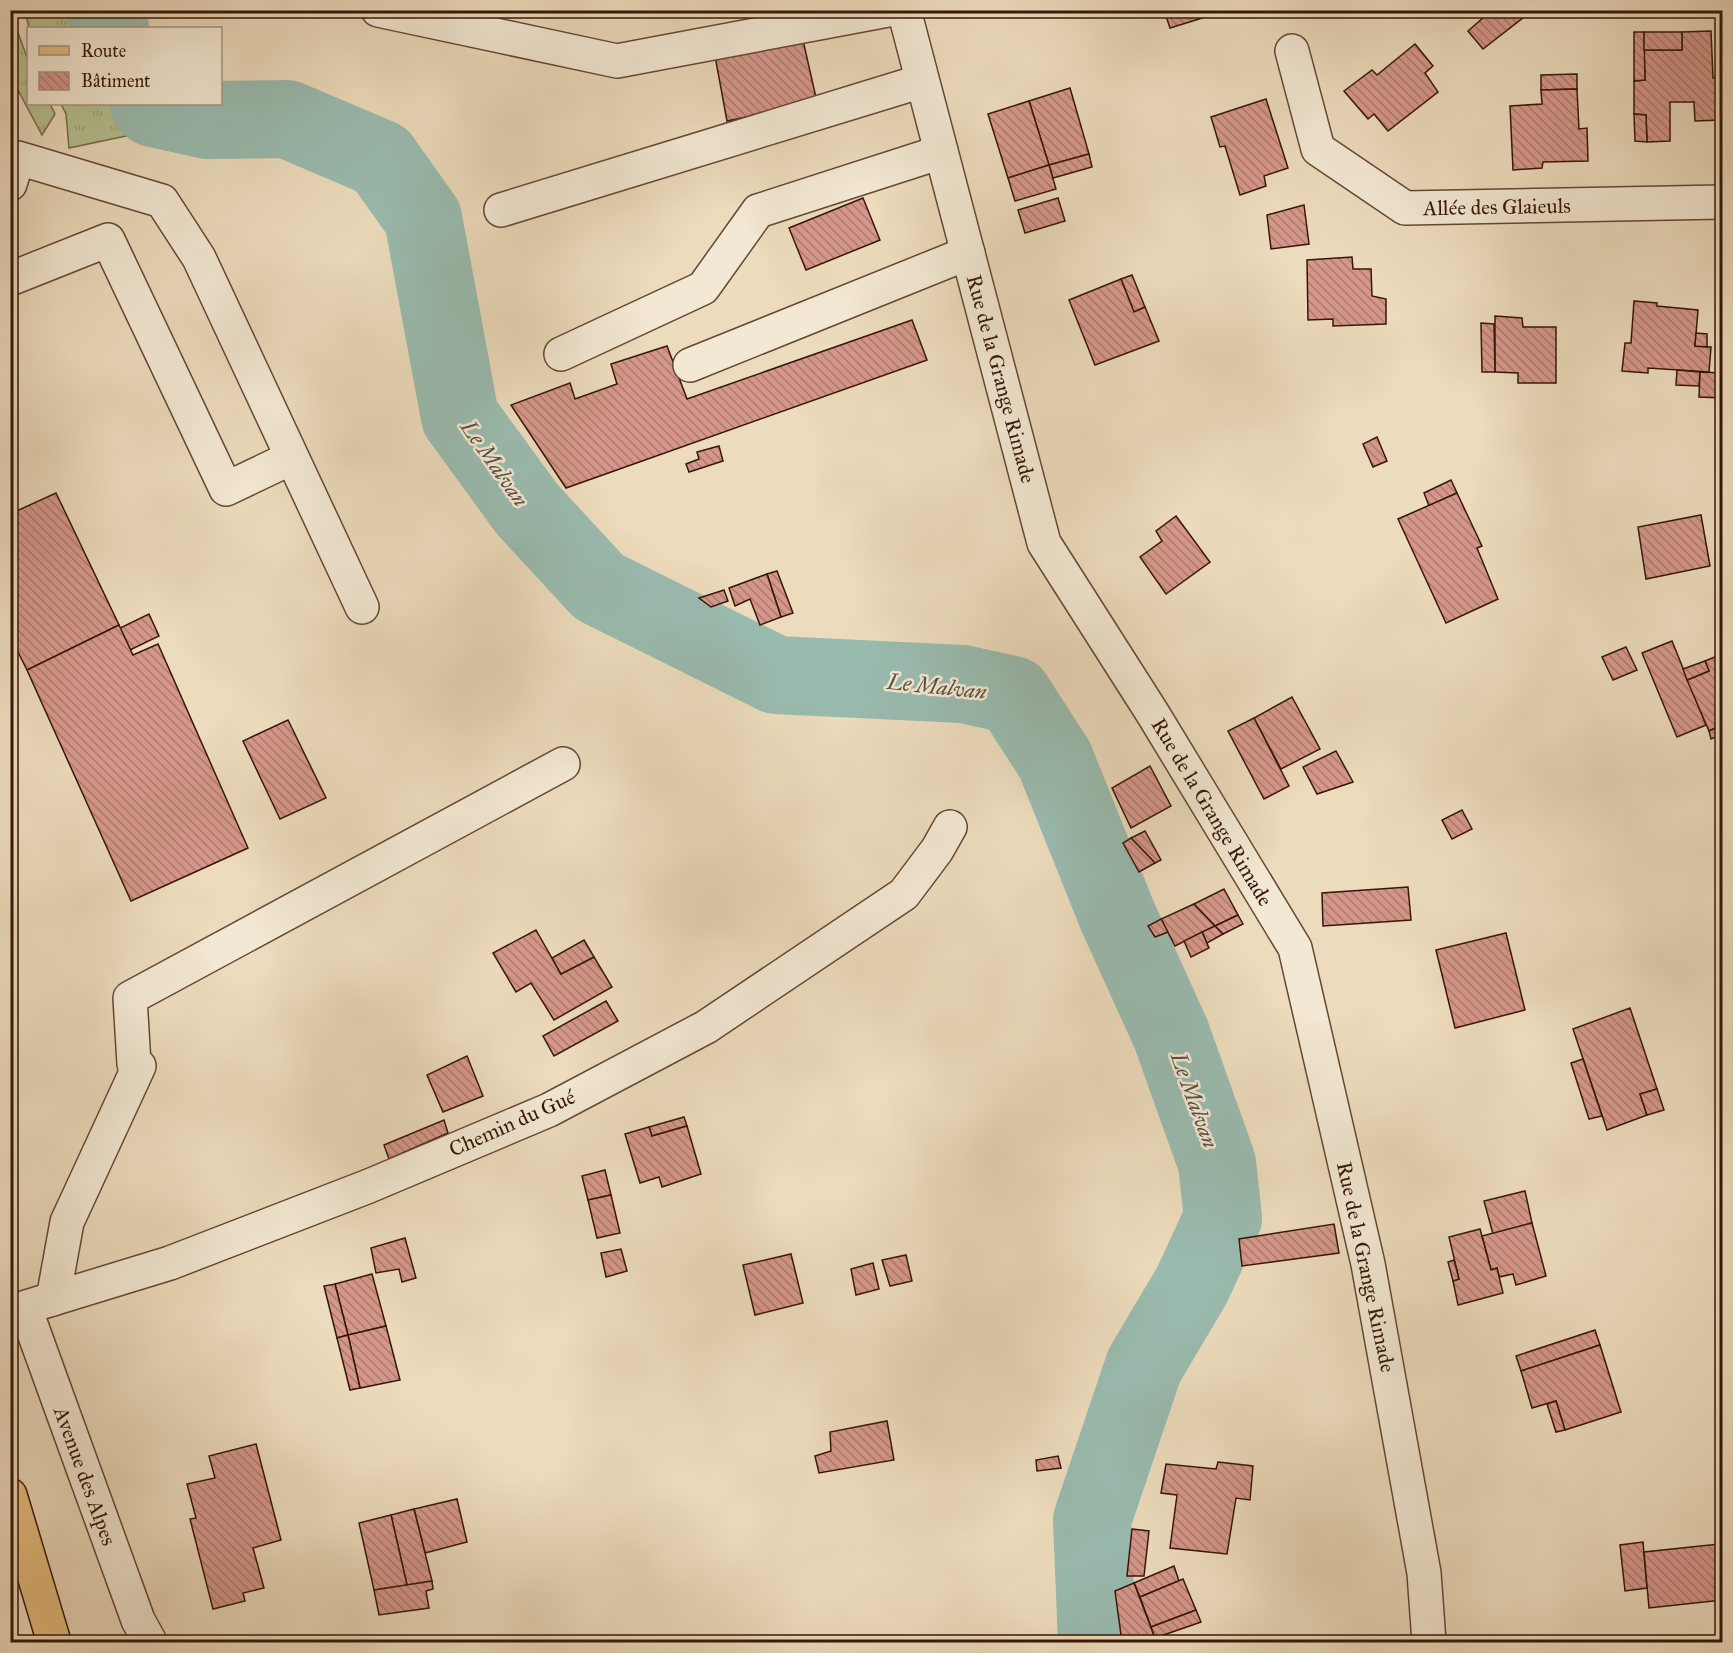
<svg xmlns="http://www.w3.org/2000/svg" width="1733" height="1653" font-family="'IM FELL Great Primer',serif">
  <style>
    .grass { fill: url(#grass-tufts); stroke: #766c4d; stroke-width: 1.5 }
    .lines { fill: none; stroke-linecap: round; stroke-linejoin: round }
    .river { stroke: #99bbaf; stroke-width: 78 }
    .building { fill: url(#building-back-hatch); stroke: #361608; stroke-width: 1.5 }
    .minor-casing { stroke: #644735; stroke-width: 36 }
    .major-casing { stroke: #361608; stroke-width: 36 }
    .minor { stroke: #f3e8d3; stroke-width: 33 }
    .major { stroke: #e6be7e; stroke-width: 33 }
    .labels { text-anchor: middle; stroke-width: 5; stroke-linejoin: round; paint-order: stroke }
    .street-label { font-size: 21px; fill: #361608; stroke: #f3e8d3 }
    .water-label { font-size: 22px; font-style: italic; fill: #595042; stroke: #f3e8d3 }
  </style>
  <defs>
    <pattern id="grass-tufts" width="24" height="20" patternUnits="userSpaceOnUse" patternTransform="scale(1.5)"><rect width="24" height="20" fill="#b6c192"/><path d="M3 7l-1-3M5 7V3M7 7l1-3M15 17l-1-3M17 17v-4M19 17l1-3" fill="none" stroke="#9da57c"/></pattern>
    <pattern id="building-back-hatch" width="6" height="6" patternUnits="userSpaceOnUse" patternTransform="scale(1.5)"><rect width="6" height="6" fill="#d5978b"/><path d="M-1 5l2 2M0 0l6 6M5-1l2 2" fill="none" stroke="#ae7a70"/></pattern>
  </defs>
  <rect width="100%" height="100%" fill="#ecdbbc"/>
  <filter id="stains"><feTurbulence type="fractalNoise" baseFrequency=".00333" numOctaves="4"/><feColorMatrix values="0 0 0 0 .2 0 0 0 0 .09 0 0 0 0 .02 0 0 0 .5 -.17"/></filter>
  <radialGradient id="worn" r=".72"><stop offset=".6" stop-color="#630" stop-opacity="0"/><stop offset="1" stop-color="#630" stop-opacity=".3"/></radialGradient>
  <g class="grass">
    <polygon points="10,11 28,60 28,104 50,104 55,114 42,135 11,77"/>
    <polygon points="25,11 94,11 100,28 29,28"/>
    <polygon points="61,104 138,104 159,129 69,148 66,114"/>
  </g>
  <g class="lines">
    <g class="river">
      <polyline points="105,10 110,28"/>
      <polyline points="149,104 153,108 207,120 287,119 381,159 423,218 460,417 527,509 599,587 776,675 963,684 1013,695 1055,760 1117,915 1171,1034 1217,1163 1223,1218 1192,1285 1144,1366 1092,1520 1097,1642"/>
    </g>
  </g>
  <g class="building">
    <polygon points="1164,10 1228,10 1170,28"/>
    <polygon points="1533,10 1483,49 1468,31 1492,10"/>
    <polygon points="1711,31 1713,78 1722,76 1722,120 1695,121 1694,102 1670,102 1670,141 1647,142 1646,115 1634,114 1634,81 1645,80 1644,50 1682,50 1682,32"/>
    <polygon points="1634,32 1644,32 1645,80 1634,81"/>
    <rect x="1644" y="32" width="38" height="18"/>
    <polygon points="802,36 817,102 727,121 715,56"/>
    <polygon points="1415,44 1433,66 1425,73 1438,92 1388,131 1374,114 1368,119 1344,91 1372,70 1377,75"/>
    <polygon points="1577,74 1577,89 1541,90 1541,75"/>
    <polygon points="1070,88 1089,154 1049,165 1029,101"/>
    <polygon points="1577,89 1579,129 1587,128 1588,161 1543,162 1542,168 1513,170 1510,106 1542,104 1541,90"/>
    <polygon points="1266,99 1288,168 1264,176 1266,186 1240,195 1225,146 1220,147 1211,117"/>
    <polygon points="1029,101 1049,165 1008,178 988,114"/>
    <polygon points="1634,114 1646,115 1647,142 1635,141"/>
    <polygon points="1089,154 1092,167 1053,178 1049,165"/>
    <polygon points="1049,165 1056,189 1015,201 1008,178"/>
    <polygon points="863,198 880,240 806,270 789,228"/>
    <polygon points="1058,198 1065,221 1025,233 1018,210"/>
    <polygon points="1304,205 1309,244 1271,249 1267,215"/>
    <polygon points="1352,257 1353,269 1371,269 1372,296 1386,299 1386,324 1333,326 1333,319 1308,320 1307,260"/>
    <polygon points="1132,275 1145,307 1134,312 1121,279"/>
    <polygon points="1121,279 1134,312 1145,307 1159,341 1095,365 1069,300"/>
    <polygon points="1634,301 1657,303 1657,306 1698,310 1695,346 1711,347 1709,372 1648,368 1648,373 1622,371 1625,343 1631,343"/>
    <polygon points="1495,316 1522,318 1523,327 1556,327 1556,383 1518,383 1518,373 1495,372"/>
    <polygon points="912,320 927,360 566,488 511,405 570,383 575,399 617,384 611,364 667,346 687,399"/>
    <polygon points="1481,323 1494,324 1495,372 1482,372"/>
    <polygon points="1696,333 1707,334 1707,347 1695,346"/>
    <polygon points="1677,370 1700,372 1699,386 1676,385"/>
    <polygon points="1700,372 1722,373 1722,398 1699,397"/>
    <polygon points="1377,437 1387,461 1373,467 1363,444"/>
    <polygon points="719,446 723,461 689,472 686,464 699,459 697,452"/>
    <polygon points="1451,480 1457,493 1429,506 1424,493"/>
    <polygon points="56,493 119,625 27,670 10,636 10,514"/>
    <polygon points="1457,493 1482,546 1477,548 1498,599 1446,623 1398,519"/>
    <polygon points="1701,515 1710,566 1646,579 1638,527"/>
    <polygon points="1176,516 1210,562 1166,594 1140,557 1162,541 1156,531"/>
    <polygon points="777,571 793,613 781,617 767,574"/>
    <polygon points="767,574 781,617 760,625 750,599 735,606 729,588"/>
    <polygon points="724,590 728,601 711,607 699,598"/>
    <polygon points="149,614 159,636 130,650 120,628"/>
    <polygon points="119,625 133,655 158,644 248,848 131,901 27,670"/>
    <polygon points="1672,641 1706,725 1677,737 1642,653"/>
    <polygon points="1626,647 1637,670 1613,680 1602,657"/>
    <polygon points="1722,654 1722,725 1709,731 1687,680 1709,671 1705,661"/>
    <polygon points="1705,661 1709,671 1687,680 1683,669"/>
    <polygon points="1292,697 1320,749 1281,769 1254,718"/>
    <polygon points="1254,718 1289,786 1264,799 1228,731"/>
    <polygon points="288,720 326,798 280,819 243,741"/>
    <polygon points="1722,725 1722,734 1711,739 1709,731"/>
    <polygon points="1336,751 1353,782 1317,794 1303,767"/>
    <polygon points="1150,766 1171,806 1131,828 1112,788"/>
    <polygon points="1462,810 1472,829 1452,839 1442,820"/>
    <polygon points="1145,831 1161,860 1155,863 1131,838"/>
    <polygon points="1131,838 1155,863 1139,872 1123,843"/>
    <polygon points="1408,887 1411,920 1323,926 1322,893"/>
    <polygon points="1224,889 1238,915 1215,926 1194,904"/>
    <polygon points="1194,904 1215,926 1175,946 1161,919"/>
    <polygon points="1238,915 1243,924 1223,934 1215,926"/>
    <polygon points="1161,919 1168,932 1155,937 1148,926"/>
    <polygon points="1215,926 1223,934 1207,943 1202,932"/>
    <polygon points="536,930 561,974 594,957 612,987 554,1020 531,983 516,992 493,953"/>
    <polygon points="1202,932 1209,948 1191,957 1184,941"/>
    <polygon points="1506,933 1525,1010 1455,1028 1436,950"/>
    <polygon points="584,940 594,957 561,974 552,958"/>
    <polygon points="606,1001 618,1021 554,1056 543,1036"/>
    <polygon points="1630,1008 1657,1089 1640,1094 1647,1115 1607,1130 1573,1029"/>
    <polygon points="467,1056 483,1096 443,1112 427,1075"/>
    <polygon points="1583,1059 1602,1116 1589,1119 1571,1063"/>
    <polygon points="1657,1089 1664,1110 1647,1115 1640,1094"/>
    <polygon points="684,1117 687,1126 652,1136 649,1127"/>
    <polygon points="444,1120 448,1133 389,1159 384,1145"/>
    <polygon points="687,1126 701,1174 662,1187 659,1177 640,1183 625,1134 649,1127 652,1136"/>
    <polygon points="605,1170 611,1195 588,1200 582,1176"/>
    <polygon points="1525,1191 1532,1223 1493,1234 1484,1201"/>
    <polygon points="611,1195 620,1233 597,1238 588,1200"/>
    <polygon points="1532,1223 1546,1276 1516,1285 1513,1274 1499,1277 1497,1268 1491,1270 1482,1236"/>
    <polygon points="1334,1224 1339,1253 1242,1266 1239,1239"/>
    <polygon points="1480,1229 1491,1270 1497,1268 1503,1293 1458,1305 1453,1281 1459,1279 1449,1237"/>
    <polygon points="405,1238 416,1278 402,1282 399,1269 376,1273 371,1248"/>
    <polygon points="621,1249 627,1271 606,1277 601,1253"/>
    <polygon points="791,1254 803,1303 755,1315 743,1265"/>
    <polygon points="906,1255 912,1281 890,1286 882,1260"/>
    <polygon points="1454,1260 1459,1279 1453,1281 1448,1262"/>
    <polygon points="873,1263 879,1289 856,1295 851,1269"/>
    <polygon points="372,1274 386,1326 348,1335 335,1284"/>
    <polygon points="335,1284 348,1335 337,1338 324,1286"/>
    <polygon points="386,1326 400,1380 360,1388 348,1335"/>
    <polygon points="1595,1330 1600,1345 1521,1371 1516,1356"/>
    <polygon points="348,1335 360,1388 350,1390 337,1338"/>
    <polygon points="1600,1345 1621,1412 1565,1430 1556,1401 1532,1408 1521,1371"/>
    <polygon points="1556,1401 1565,1430 1556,1432 1547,1404"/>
    <polygon points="887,1421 894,1460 819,1473 815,1456 831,1451 830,1432"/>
    <polygon points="256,1444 281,1540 253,1548 264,1588 243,1593 245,1601 213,1609 190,1519 196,1518 187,1484 215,1478 209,1456"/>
    <polygon points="1058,1456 1061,1468 1037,1471 1036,1460"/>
    <polygon points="1218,1462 1253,1466 1250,1500 1236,1498 1227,1554 1170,1548 1177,1495 1161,1493 1166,1464 1216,1469"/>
    <polygon points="457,1499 467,1542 425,1553 414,1509"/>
    <polygon points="414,1509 432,1581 407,1585 391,1515"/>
    <polygon points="391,1515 407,1585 374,1590 359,1523"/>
    <polygon points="1132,1529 1149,1531 1144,1576 1127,1576"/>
    <polygon points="1643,1542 1647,1588 1625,1591 1620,1545"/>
    <polygon points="1719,1544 1722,1600 1649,1608 1644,1552"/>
    <polygon points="1174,1566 1179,1581 1140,1597 1134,1583"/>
    <polygon points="1183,1579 1196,1610 1151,1627 1140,1597"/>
    <polygon points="432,1581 433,1589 426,1591 429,1608 379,1615 374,1590"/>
    <polygon points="1134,1583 1155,1638 1143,1642 1122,1642 1115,1591"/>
    <polygon points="1196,1610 1201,1622 1155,1638 1151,1627"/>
  </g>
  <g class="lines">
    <defs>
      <g id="minor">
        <polyline points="378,10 617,61 888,10"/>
        <polyline points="904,10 1044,543 1153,714 1295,948 1368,1264 1424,1573 1429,1642"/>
        <polyline points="1292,51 1318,149 1405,208 1722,202"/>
        <polyline points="10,184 18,158 162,201 199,258 362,607"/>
        <polyline points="501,210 922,81"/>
        <polyline points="10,279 108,240 226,489 291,458"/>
        <polyline points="561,354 703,288 758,211 941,152"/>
        <polyline points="690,365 968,253"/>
        <polyline points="53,1299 67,1222 139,1066 134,1064 130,998 563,764"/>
        <polyline points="25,1308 138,1620 150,1642"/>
        <polyline points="10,1312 170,1263 369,1186 549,1110 706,1027 904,894 937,850 950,827"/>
      </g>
      <polyline id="major" points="10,1495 54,1642"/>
    </defs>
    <use href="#minor" class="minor-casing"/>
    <use href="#major" class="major-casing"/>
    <use href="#minor" class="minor"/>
    <use href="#major" class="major"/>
  </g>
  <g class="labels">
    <g class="street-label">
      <text transform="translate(1497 207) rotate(-1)" y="7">Allée des Glaieuls</text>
      <text transform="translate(1001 379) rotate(75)" y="7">Rue de la Grange Rimade</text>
      <text transform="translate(1212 812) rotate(59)" y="7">Rue de la Grange Rimade</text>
      <text transform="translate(512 1123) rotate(-24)" y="7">Chemin du Gué</text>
      <text transform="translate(1366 1267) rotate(78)" y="7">Rue de la Grange Rimade</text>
      <text transform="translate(85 1476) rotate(70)" y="7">Avenue des Alpes</text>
    </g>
    <g class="water-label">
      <text transform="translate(495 463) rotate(55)" y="8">Le Malvan</text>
      <text transform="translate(937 686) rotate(6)" y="8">Le Malvan</text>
      <text transform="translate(1195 1100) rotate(70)" y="8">Le Malvan</text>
    </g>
  </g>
  <rect width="1733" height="1653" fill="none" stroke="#ecdbbc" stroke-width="36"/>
  <rect x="12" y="12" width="1709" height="1629" fill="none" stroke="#361608" stroke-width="3"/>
  <rect x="18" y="18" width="1697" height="1617" fill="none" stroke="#361608" stroke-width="1.5"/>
  <rect x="27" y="27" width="195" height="78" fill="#f3e8d3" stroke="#a79482" stroke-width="1.5"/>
  <rect x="39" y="46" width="30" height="9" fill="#e6be7e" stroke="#a79482" stroke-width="1.5"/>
  <text x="81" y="57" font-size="18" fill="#361608">Route</text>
  <rect x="39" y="72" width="30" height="18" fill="url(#building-back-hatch)" stroke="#a79482" stroke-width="1.5"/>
  <text x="81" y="87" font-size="18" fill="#361608">Bâtiment</text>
  <rect width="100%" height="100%" filter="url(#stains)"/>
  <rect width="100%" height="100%" fill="url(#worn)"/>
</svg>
